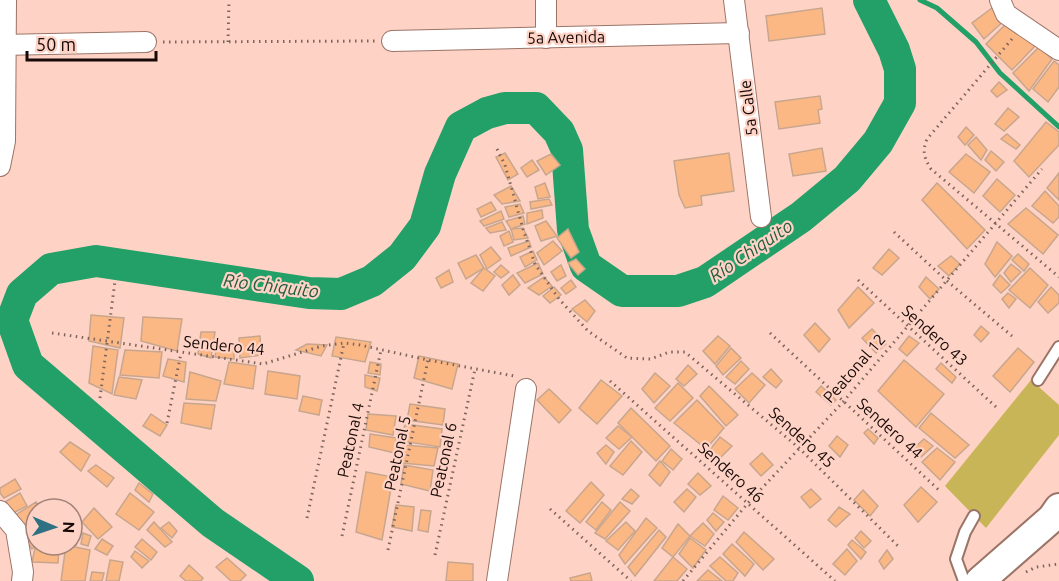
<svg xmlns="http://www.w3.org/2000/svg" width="1059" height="581" font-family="Ubuntu,sans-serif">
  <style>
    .green { fill: #c8b557 }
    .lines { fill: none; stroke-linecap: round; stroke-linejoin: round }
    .stream { stroke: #22a068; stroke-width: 5 }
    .river { stroke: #22a068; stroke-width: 32 }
    .building { fill: #fbb885; stroke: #c8a68e; stroke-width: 1.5 }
    .lane-casing { stroke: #9b7468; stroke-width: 14 }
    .street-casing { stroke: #9b7468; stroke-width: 22 }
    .secondary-casing { stroke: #9b7468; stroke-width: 32 }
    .path { stroke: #7f645d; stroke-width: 3; stroke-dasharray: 1.5 4.5; stroke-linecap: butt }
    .lane { stroke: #fff; stroke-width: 10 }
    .street { stroke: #fff; stroke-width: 20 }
    .secondary { stroke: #fff; stroke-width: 28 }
    .labels { text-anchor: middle; stroke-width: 4.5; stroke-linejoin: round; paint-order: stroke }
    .street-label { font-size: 16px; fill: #170906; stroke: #fed3c6 }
    .water-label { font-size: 18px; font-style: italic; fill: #205c3e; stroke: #fed3c6 }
  </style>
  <rect width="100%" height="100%" fill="#fed3c6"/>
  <polygon class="green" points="1031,380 1059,405 1059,435 986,528 945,486"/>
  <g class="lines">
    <polyline class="stream" points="920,0 937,8 976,42 1000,73 1059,127"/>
    <polyline class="river" points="298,581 213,523 28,365 12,320 22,294 51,269 96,261 309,293 341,294 372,281 402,257 425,226 440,174 461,127 487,113 505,108 536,108 559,132 567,150 573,230 586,266 622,291 678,291 705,282 801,217 847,179 878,142 900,103 900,69 894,50 869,0"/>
  </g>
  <g class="building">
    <polygon points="996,5 1006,19 984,39 972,23"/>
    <polygon points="822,8 825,34 769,41 766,16"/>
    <polygon points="1008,22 1035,46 1012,70 986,44"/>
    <polygon points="1039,47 1052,59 1029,91 1013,73"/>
    <polygon points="1054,61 1059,65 1059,87 1048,102 1033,89"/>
    <polygon points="999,82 1007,90 997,97 991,91"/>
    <polygon points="820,96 822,109 818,110 820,123 779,129 775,102"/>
    <polygon points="1008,108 1019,117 1004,131 995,124"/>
    <polygon points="1046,122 1059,132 1059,145 1029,177 1014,161"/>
    <polygon points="966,127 974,135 965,145 958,137"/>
    <polygon points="1007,134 1020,145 1016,149 1001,139"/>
    <polygon points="976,137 987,150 981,160 968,145"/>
    <polygon points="822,148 826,171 793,176 789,154"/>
    <polygon points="991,151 1004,162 996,171 985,160"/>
    <polygon points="505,153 518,174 508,180 496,157"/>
    <polygon points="729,153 734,191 701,196 702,205 685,208 679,195 674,161"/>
    <polygon points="551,154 560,165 546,175 537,161"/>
    <polygon points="966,154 990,172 974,193 949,172"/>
    <polygon points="532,160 539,170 527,177 521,168"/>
    <polygon points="1059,173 1059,200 1047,188"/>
    <polygon points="997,179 1015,195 1000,212 983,196"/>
    <polygon points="545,183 550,197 538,199 535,187"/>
    <polygon points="937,183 985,230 967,249 922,200"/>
    <polygon points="511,186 520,201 502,204 494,195"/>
    <polygon points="1045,191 1059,206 1059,217 1053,223 1032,206"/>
    <polygon points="549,199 552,205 531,209 530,202"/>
    <polygon points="491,202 496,210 481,217 477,209"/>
    <polygon points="520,204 524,213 509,217 505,207"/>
    <polygon points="1026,208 1058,235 1043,254 1008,224"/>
    <polygon points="542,210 543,218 527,224 527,213"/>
    <polygon points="501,211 504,219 484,226 480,221"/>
    <polygon points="523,216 525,224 511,229 506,221"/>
    <polygon points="546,221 557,236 541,241 535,226"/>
    <polygon points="502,222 506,230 490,233 486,228"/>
    <polygon points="523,228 528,238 514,240 511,229"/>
    <polygon points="568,229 579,252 571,258 557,238"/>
    <polygon points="509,231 513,242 504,246 500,236"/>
    <polygon points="529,241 531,247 511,256 508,248"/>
    <polygon points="553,241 562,251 544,265 537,253"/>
    <polygon points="997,242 1012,256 995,277 985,264"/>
    <polygon points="491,247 501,259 487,269 480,255"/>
    <polygon points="889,249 899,258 882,275 873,268"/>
    <polygon points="533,251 537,260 525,267 520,257"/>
    <polygon points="1018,254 1029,264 1024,271 1012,260"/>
    <polygon points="476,255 484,268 466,279 458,263"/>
    <polygon points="951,256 960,264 949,276 938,266"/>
    <polygon points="576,259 585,269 578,275 568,263"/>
    <polygon points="538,263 543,274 525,283 517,273"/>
    <polygon points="1011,264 1021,272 1011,282 1004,273"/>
    <polygon points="501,265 509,272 501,278 494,272"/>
    <polygon points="561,265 566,276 557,281 551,272"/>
    <polygon points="484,268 495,276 483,291 471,283"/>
    <polygon points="1030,268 1048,285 1030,308 1009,290"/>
    <polygon points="449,270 453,282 441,288 436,278"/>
    <polygon points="513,275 520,285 509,295 502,285"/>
    <polygon points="1000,275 1010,285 1001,293 993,285"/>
    <polygon points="544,277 552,286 539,295 528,288"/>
    <polygon points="926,277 939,289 930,299 919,287"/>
    <polygon points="571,280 576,287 566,294 561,288"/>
    <polygon points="554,287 561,295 550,303 543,296"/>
    <polygon points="858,287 874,303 849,328 838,310"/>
    <polygon points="1051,287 1059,295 1059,303 1048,313 1038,302"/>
    <polygon points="1008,293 1016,299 1009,308 1002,299"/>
    <polygon points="585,300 595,311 587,322 572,309"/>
    <polygon points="91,315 124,318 120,348 89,341"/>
    <polygon points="143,317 182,319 177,351 141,341"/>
    <polygon points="815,323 830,339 819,352 804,335"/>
    <polygon points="981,326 989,333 981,342 974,335"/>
    <polygon points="872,329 886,344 876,353 862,338"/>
    <polygon points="201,332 215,332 211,358 198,354"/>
    <polygon points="260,336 261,355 240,358 239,338"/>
    <polygon points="718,336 730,346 715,364 703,351"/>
    <polygon points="909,336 919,343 907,356 899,349"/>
    <polygon points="336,337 371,342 365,362 332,356"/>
    <polygon points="217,343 234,346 234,359 215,357"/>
    <polygon points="307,344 327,345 321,356 296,350"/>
    <polygon points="93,346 118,350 112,394 89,383"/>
    <polygon points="731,348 741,358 723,375 716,366"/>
    <polygon points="1018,348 1034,362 1010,392 993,376"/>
    <polygon points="125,350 162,352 159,378 120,375"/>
    <polygon points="419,356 458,364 452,389 414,378"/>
    <polygon points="168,359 186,362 184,382 163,376"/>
    <polygon points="904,360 944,394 916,427 878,391"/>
    <polygon points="741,361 749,369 735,384 726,377"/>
    <polygon points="229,362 256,366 253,389 224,384"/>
    <polygon points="370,362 381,364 380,375 368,373"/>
    <polygon points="941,363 956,377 952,383 936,369"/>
    <polygon points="688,365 697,374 684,386 676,379"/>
    <polygon points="771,369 782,381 776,388 763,377"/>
    <polygon points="268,371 300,376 297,399 265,394"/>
    <polygon points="190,372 221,381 216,401 186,399"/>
    <polygon points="655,373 670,386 654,403 642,389"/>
    <polygon points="752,373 765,385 749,403 735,389"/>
    <polygon points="365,375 380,378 377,391 365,387"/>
    <polygon points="119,377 142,380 136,399 114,395"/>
    <polygon points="601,380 622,396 597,424 579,408"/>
    <polygon points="678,383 693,398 670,421 655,408"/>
    <polygon points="709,386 738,415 726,426 700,396"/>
    <polygon points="821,386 836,400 831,405 816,392"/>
    <polygon points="549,389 571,410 559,423 537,400"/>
    <polygon points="303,396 322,400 319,415 299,411"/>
    <polygon points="697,400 724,428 706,449 674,423"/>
    <polygon points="184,403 215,405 211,429 181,423"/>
    <polygon points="410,404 445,409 443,425 407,420"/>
    <polygon points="631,408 670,446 656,461 618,423"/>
    <polygon points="931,413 969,445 955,458 919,428"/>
    <polygon points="151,414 167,425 160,436 143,426"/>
    <polygon points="368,414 396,416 393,435 366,430"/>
    <polygon points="405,424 442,429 440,447 401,441"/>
    <polygon points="618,426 632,437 619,449 606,438"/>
    <polygon points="868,429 878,438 874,444 864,433"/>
    <polygon points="370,434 396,438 395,453 369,447"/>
    <polygon points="837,436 848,445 840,457 829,446"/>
    <polygon points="720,437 732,446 713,465 704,457"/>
    <polygon points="924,439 933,446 921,457 912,450"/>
    <polygon points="631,441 642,452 623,475 610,466"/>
    <polygon points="70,442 90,455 81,471 60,452"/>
    <polygon points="405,445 438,448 434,466 402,463"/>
    <polygon points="606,445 614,452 606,464 597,453"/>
    <polygon points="937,448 955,462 940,480 922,462"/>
    <polygon points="671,449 682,459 673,470 662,461"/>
    <polygon points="762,453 773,465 761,476 750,464"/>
    <polygon points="660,461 670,472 660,486 649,475"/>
    <polygon points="96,465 114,478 107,487 88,471"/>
    <polygon points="404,465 433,470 430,491 401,484"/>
    <polygon points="366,472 393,477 382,540 356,532"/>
    <polygon points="698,473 711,486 700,495 688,484"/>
    <polygon points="15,479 21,489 4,498 0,493 0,488"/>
    <polygon points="591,482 604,495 580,523 566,511"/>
    <polygon points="139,483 153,494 149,502 135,490"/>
    <polygon points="921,487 937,502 918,522 904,505"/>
    <polygon points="631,489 639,496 632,504 622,499"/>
    <polygon points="687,489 696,497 684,512 674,502"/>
    <polygon points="811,489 821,499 810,508 801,497"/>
    <polygon points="863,490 878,506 870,516 854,500"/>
    <polygon points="20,493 27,506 13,513 5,502"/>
    <polygon points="130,493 154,512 139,530 116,514"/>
    <polygon points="723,496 738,508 728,520 714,510"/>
    <polygon points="36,502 41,509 36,509 36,518 22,527 14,516"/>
    <polygon points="602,502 611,510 596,530 586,522"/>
    <polygon points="620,502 630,511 605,539 595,533"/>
    <polygon points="396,505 414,507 412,531 392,527"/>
    <polygon points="839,507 850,514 836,527 828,520"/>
    <polygon points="94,508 112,527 98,539 82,522"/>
    <polygon points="421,510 431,511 428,532 418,530"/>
    <polygon points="713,513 724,522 716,531 707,520"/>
    <polygon points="646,518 657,528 625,564 619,555"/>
    <polygon points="35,522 36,545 32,549 21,532"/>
    <polygon points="154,522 172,542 165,547 147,530"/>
    <polygon points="169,522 177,531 172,538 161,528"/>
    <polygon points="626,522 635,531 618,550 606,541"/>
    <polygon points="703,523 714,534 705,546 690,536"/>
    <polygon points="678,524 690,536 673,557 662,548"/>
    <polygon points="72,528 80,531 76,545 72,544"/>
    <polygon points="659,530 666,537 635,576 628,567"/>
    <polygon points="861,531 871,541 864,548 855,538"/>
    <polygon points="744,532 774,559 763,570 736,542"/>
    <polygon points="83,533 91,536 88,546 81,544"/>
    <polygon points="690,538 706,550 693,568 679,554"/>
    <polygon points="102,539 113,546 107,555 95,549"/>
    <polygon points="142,539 157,552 151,560 135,547"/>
    <polygon points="852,540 866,552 861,559 848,545"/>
    <polygon points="732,544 754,564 745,576 723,554"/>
    <polygon points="66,545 90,550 85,581 61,581"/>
    <polygon points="35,548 59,549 58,563 32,562"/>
    <polygon points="847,549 857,561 845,575 833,564"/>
    <polygon points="887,550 893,559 884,569 879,561"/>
    <polygon points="135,551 149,561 142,568 131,557"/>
    <polygon points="673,557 687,569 677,581 654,581"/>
    <polygon points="720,557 738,573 733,581 726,581 710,566"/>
    <polygon points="227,558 246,575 240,581 231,581 216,567"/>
    <polygon points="110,560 123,562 119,581 106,581"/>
    <polygon points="448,562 473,564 473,581 446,581"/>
    <polygon points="189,565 203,578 201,581 186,581 180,576"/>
    <polygon points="708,570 722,581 697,581"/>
    <polygon points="92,572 104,573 102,581 90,581"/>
    <polygon points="590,573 592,581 571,581 570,578"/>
  </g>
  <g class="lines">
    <defs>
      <g id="lane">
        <polyline points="1038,380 1059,347"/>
        <polyline points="964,581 956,559 965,532 974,516"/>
      </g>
      <g id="street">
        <polyline points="734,0 761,217"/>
        <polyline points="1000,0 1006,14 1059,50"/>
        <polyline points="546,38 546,0"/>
        <polyline points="392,41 739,33"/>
        <polyline points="0,45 146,42"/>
        <polyline points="0,166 5,141 6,0"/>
        <polyline points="0,511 16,530 23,572 22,581"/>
        <polyline points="497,581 526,389"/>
      </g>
      <polyline id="secondary" points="980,581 1052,518 1059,508"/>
    </defs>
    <use href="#lane" class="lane-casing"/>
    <use href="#street" class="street-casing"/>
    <use href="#secondary" class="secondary-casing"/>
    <g class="path">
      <path d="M1012,39L927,139C922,151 924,158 931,169L1059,277"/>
      <polyline points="163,42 375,41"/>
      <polyline points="228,42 229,0"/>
      <polyline points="497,149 505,165 523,229 535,264 559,299 588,331 627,358 651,359 669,352 685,352 799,448 898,546"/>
      <polyline points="894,232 947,281 1012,336"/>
      <polyline points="858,280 996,407"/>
      <polyline points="52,333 263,364 322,346 344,343 360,345 428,360 514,376"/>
      <polyline points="770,333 941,492"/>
      <polyline points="610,381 835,581"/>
      <polyline points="100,398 115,281"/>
      <polyline points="167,423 181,353"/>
      <polyline points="550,509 631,581"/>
      <polyline points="307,518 344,343"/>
      <polyline points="342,536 381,350"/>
      <polyline points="388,550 428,360"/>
      <polyline points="435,555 475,369"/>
      <polyline points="1026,572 1036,567 1059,564"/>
      <polyline points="683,581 748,503 843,402 1042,169"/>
    </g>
    <use href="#lane" class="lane"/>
    <use href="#street" class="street"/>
    <use href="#secondary" class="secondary"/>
  </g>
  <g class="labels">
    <g class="street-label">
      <text transform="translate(566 37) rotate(-1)" y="6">5a Avenida</text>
      <text transform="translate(748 108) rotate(-97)" y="6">5a Calle</text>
      <text transform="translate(935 335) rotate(42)" y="6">Sendero 43</text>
      <text transform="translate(224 345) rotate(6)" y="6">Sendero 44</text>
      <text transform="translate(854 368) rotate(-49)" y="6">Peatonal 12</text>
      <text transform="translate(890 428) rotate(42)" y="6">Sendero 44</text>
      <text transform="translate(802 437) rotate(42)" y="6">Sendero 45</text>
      <text transform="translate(350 440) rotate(-78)" y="6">Peatonal 4</text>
      <text transform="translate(397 453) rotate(-78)" y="6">Peatonal 5</text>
      <text transform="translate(443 460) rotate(-78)" y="6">Peatonal 6</text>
      <text transform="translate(731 472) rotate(42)" y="6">Sendero 46</text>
    </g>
    <g class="water-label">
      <text transform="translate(751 251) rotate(-34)" y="6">Río Chiquito</text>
      <text transform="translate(271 286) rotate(7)" y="6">Río Chiquito</text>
    </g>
  </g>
  <g transform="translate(54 527) rotate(92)"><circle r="28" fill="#fed3c6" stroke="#a28279" stroke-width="1.5"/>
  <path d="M0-4.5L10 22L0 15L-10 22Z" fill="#2f7183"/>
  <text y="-9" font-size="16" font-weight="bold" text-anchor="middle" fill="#170906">N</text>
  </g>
  <path d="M27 51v9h129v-9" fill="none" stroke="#170906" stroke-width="3"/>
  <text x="36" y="51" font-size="18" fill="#170906" stroke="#fed3c6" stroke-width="4.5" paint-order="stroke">50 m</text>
</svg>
